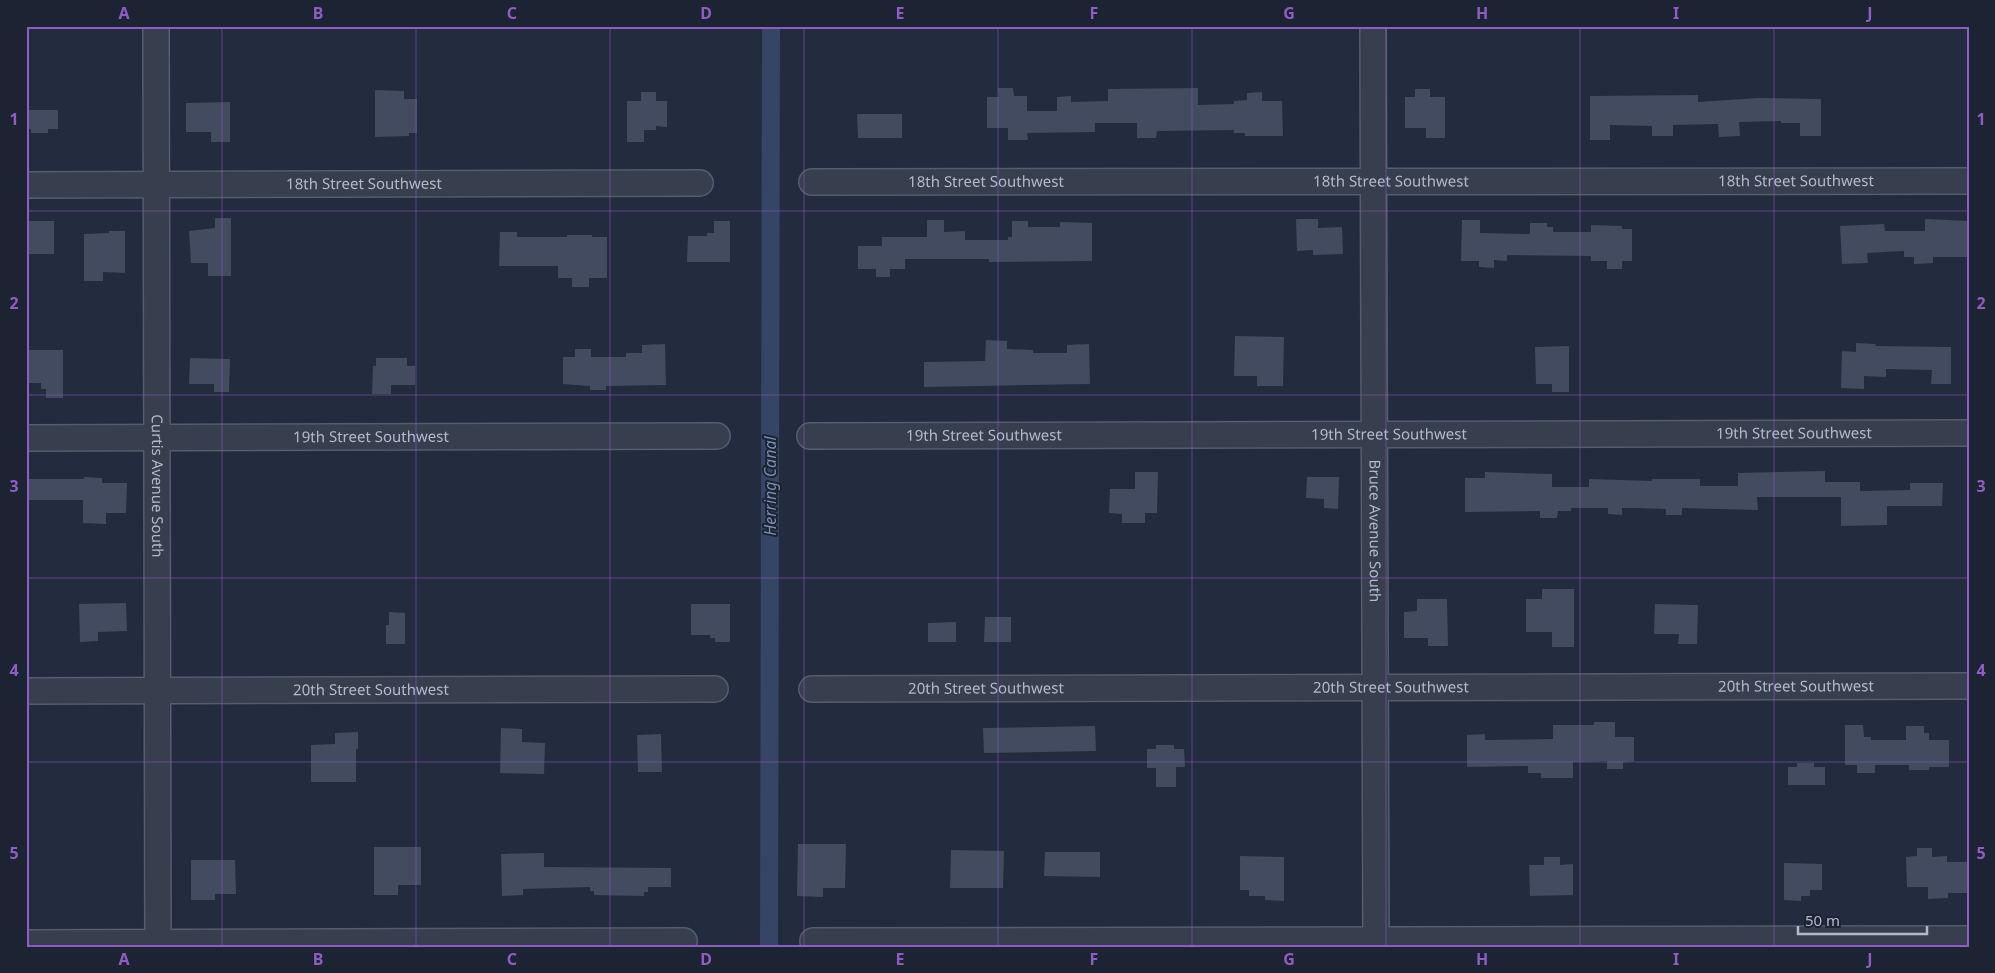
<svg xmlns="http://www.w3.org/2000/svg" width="1995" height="973" font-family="'Noto Sans',sans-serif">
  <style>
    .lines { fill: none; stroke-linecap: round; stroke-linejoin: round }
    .canal { stroke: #364565; stroke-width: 18 }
    .building { fill: #424b60 }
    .minor-casing { stroke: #555c6c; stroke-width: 28 }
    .minor { stroke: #373e4e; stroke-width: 25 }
    .grid { fill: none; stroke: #8f5dc2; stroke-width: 1; stroke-opacity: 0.55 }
    .labels { text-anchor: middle; stroke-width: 4; stroke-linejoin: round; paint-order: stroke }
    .street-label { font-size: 15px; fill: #b3b9c9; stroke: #1c2333 }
    .water-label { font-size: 16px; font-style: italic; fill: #7a8cb2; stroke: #1c2333 }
    .neatline { fill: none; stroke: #8f5dc2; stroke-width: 2 }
    .grid-label { font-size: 16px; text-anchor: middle; font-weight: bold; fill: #8f5dc2 }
  </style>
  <rect width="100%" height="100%" fill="#232c3e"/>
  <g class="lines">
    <polyline class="canal" points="769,947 771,26"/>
  </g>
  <g class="building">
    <polygon points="998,88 1013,88 1014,96 1027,96 1027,111 1057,111 1057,97 1071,96 1071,102 1108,101 1108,89 1198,88 1198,105 1234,104 1234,101 1247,100 1247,93 1262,92 1262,101 1282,101 1283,136 1245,136 1245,133 1234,133 1234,130 1157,131 1156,138 1137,138 1137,123 1095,123 1095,132 1027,133 1028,140 1008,140 1008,128 987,128 987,97 999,97"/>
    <polygon points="1415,89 1430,89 1430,97 1445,97 1445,138 1426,138 1426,128 1405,128 1405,97 1415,97"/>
    <polygon points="375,90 404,91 404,99 417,99 417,133 409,133 409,136 375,137"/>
    <polygon points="641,92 656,92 656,101 667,101 667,127 656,126 656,130 644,130 644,142 627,142 627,101 641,101"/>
    <polygon points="1698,95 1698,102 1758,98 1821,99 1821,136 1800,136 1800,123 1781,123 1781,121 1739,122 1740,136 1719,137 1718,124 1673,125 1673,136 1652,136 1652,126 1610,125 1610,140 1590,140 1590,96"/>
    <polygon points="230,102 230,142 211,142 211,132 186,132 186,103"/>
    <polygon points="26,110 58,110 58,129 48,129 48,133 31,133 31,129 26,129"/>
    <polygon points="857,114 902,114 902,138 858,138"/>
    <polygon points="215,218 231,218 231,276 208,276 208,263 191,263 189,231 215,228"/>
    <polygon points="1296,219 1318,219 1318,228 1342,227 1343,254 1313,255 1313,250 1297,251"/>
    <polygon points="1925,219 1969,221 1969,257 1933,257 1933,263 1914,264 1914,257 1904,257 1904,251 1867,253 1868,263 1842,264 1840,226 1884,224 1885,231 1925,231"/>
    <polygon points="927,220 944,220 944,232 965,231 965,240 1008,240 1008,237 1012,237 1012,221 1028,221 1028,227 1060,227 1060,222 1092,223 1092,261 989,262 989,259 905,259 905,269 890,269 890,277 876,277 876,269 858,269 858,246 882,246 882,237 927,237"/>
    <polygon points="1462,220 1480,220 1480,233 1530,234 1530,223 1547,223 1547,227 1553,227 1553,232 1591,232 1591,225 1622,226 1622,229 1632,229 1632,261 1622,261 1622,269 1607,269 1607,261 1591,261 1591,256 1507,255 1507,261 1494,260 1494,268 1479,267 1479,261 1461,261"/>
    <rect x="26" y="221" width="28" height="33"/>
    <polygon points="714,221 730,221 730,262 687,262 688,236 707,236 707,233 714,233"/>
    <polygon points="109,231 125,231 125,273 103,272 103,281 84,281 84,234 109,233"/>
    <polygon points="500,232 517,232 517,237 567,237 567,235 592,235 592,237 607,237 607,278 589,278 589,287 572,287 572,278 558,278 558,266 499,266"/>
    <polygon points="1235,336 1284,337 1283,386 1257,386 1257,376 1234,376"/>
    <polygon points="986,340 1007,341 1007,349 1033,350 1033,353 1067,353 1067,345 1089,344 1090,384 924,387 924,362 985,361"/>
    <polygon points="1856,343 1876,344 1875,346 1951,347 1951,384 1931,384 1932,370 1886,369 1886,377 1864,376 1864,389 1841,388 1842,351 1856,352"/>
    <polygon points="665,344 666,385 606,386 606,390 590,390 590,386 563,384 563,357 575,357 575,349 591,349 591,357 626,357 626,353 642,353 642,345"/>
    <polygon points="1569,346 1569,392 1552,392 1552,384 1536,384 1535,347"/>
    <polygon points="26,350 63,350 63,398 46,398 46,389 41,389 41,383 26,383"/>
    <polygon points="190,358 230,359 229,392 214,392 214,384 189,384"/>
    <polygon points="376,358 407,358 407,366 415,366 415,385 391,385 391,394 372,394 373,366 376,366"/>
    <polygon points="1825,471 1825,482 1860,482 1860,491 1910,490 1910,483 1943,483 1942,506 1887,506 1887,525 1841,526 1841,497 1757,497 1758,510 1682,508 1682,515 1666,515 1666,509 1636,508 1622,508 1622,515 1608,514 1608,508 1571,508 1571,511 1558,511 1557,518 1540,518 1540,511 1465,512 1465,478 1485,478 1485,472 1552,474 1552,487 1589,487 1589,479 1652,481 1652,479 1700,479 1700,486 1738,486 1738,473"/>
    <polygon points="1135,472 1158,472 1157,513 1145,513 1145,523 1122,523 1122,514 1109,513 1110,489 1135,489"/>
    <polygon points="84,477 102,478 102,483 127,483 126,513 106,513 106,524 83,523 83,500 26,500 26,479 84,479"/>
    <polygon points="1307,477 1339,477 1338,509 1324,508 1324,499 1306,498"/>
    <polygon points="1542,589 1574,589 1574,647 1552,647 1552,632 1526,632 1526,599 1542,599"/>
    <polygon points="1417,599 1447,599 1448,646 1428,646 1428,638 1404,638 1404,612 1417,611"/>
    <polygon points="126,603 127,631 98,632 98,641 80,642 79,604"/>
    <polygon points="691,604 730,604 730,642 715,642 715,638 710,638 710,635 691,635"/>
    <polygon points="1655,604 1698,605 1697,644 1678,644 1679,634 1654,634"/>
    <polygon points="389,612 405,613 405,644 386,644 386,625 389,625"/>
    <polygon points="985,617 1011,617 1011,642 984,642"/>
    <polygon points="956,622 956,642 928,642 928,623"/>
    <polygon points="1594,722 1615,722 1615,737 1634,737 1634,761 1623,762 1623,769 1607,769 1607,761 1573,762 1573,778 1541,778 1541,773 1528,773 1528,766 1467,767 1467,735 1485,734 1485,740 1553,739 1553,725 1594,725"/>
    <polygon points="1845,725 1863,725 1864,737 1871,737 1871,740 1906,740 1906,726 1924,726 1924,733 1929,733 1929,740 1949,740 1949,767 1929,767 1929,770 1909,770 1909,765 1875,765 1875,773 1857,773 1857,765 1845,765"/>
    <polygon points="1095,726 1096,751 984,753 983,728"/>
    <polygon points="501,728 522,729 522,742 545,743 544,774 500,773"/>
    <polygon points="358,732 358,749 356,749 356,782 311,782 311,745 335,744 335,733"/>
    <polygon points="661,734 662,772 638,772 637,735"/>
    <polygon points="1156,745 1174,745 1174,749 1184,749 1185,767 1176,767 1176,787 1156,787 1156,768 1147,768 1147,749 1156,749"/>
    <polygon points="1797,763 1814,763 1814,767 1825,767 1825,785 1788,785 1788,767 1797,767"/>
    <polygon points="798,844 846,844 845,888 823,888 823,897 797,896"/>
    <polygon points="374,847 421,847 421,885 398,885 398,895 374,895"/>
    <polygon points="1917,848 1932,848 1932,857 1947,856 1947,862 1969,862 1969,893 1948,893 1948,898 1928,899 1928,887 1907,887 1906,857 1917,856"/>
    <polygon points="951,850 1004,851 1003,888 950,888"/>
    <polygon points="1045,852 1100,852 1100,877 1044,876"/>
    <polygon points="544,853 544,867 671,868 671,887 648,887 648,892 644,892 644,896 594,895 594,891 590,891 590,887 523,889 523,895 502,896 501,854"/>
    <polygon points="1240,856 1284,857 1284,901 1265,900 1265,896 1249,896 1249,890 1240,890"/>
    <polygon points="1544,857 1560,857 1560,865 1573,864 1573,895 1530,896 1529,865 1544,865"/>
    <polygon points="191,860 235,860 236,894 215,894 215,900 191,900"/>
    <polygon points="1784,863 1822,864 1822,890 1810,890 1810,896 1801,896 1801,901 1784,900"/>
  </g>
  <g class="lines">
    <defs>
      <g id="minor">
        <path id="s1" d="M156,26L158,947"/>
        <path id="s2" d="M1373,26L1376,947"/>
        <path id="s3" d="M812,182L1969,181"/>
        <path id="s4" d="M26,185L700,183"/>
        <path id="s5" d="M810,436L1969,433"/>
        <path id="s6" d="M26,438L717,436"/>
        <path id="s7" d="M812,689L1969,686"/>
        <path id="s8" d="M26,691L715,689"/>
        <polyline points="813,941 1969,939"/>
        <polyline points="26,943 684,941"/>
      </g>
    </defs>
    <use href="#minor" class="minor-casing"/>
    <use href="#minor" class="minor"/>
  </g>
  <path class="grid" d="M222,26V947M416,26V947M610,26V947M804,26V947M998,26V947M1192,26V947M1386,26V947M1580,26V947M1774,26V947M26,211H1969M26,395H1969M26,578H1969M26,762H1969"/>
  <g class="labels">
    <g class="street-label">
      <text dy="5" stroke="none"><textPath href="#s3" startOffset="984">18th Street Southwest</textPath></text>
      <text dy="5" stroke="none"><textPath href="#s3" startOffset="174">18th Street Southwest</textPath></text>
      <text dy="5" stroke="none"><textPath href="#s3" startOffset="579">18th Street Southwest</textPath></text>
      <text dy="5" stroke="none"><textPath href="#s4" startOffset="338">18th Street Southwest</textPath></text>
      <text dy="5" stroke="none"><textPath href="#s5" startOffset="984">19th Street Southwest</textPath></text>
      <text dy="5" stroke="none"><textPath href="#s5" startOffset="579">19th Street Southwest</textPath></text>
      <text dy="5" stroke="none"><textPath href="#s5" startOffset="174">19th Street Southwest</textPath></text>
      <text dy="5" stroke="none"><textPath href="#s6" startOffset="345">19th Street Southwest</textPath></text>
      <text dy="5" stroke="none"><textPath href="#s1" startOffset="460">Curtis Avenue South</textPath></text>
      <text dy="5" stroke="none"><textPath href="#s2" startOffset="505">Bruce Avenue South</textPath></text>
      <text dy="5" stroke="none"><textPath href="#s7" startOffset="984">20th Street Southwest</textPath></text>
      <text dy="5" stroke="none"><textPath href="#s7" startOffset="579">20th Street Southwest</textPath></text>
      <text dy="5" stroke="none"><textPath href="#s7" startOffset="174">20th Street Southwest</textPath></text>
      <text dy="5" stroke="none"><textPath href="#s8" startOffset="345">20th Street Southwest</textPath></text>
    </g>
    <g class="water-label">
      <text transform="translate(770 486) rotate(-90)" y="6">Herring Canal</text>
    </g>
  </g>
  <rect width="1995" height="973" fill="none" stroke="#1c2333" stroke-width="55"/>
  <path d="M1798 926v8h129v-8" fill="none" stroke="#b3b9c9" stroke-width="2.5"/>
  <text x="1805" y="926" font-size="15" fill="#b3b9c9" stroke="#1c2333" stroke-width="4" paint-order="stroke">50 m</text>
  <rect x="28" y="28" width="1940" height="918" class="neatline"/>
  <g class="grid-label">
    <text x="124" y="19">A</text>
    <text x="318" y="19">B</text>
    <text x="512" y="19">C</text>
    <text x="706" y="19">D</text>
    <text x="900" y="19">E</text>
    <text x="1094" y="19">F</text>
    <text x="1289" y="19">G</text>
    <text x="1482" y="19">H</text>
    <text x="1676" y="19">I</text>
    <text x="1870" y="19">J</text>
    <text x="14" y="125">1</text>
    <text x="1981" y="125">1</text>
    <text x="14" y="309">2</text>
    <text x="1981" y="309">2</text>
    <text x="14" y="492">3</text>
    <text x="1981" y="492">3</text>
    <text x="14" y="676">4</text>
    <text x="1981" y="676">4</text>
    <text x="14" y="859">5</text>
    <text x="1981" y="859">5</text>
    <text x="124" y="965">A</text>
    <text x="318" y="965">B</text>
    <text x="512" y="965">C</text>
    <text x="706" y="965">D</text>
    <text x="900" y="965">E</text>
    <text x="1094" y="965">F</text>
    <text x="1289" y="965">G</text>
    <text x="1482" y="965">H</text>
    <text x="1676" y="965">I</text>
    <text x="1870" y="965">J</text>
  </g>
</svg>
